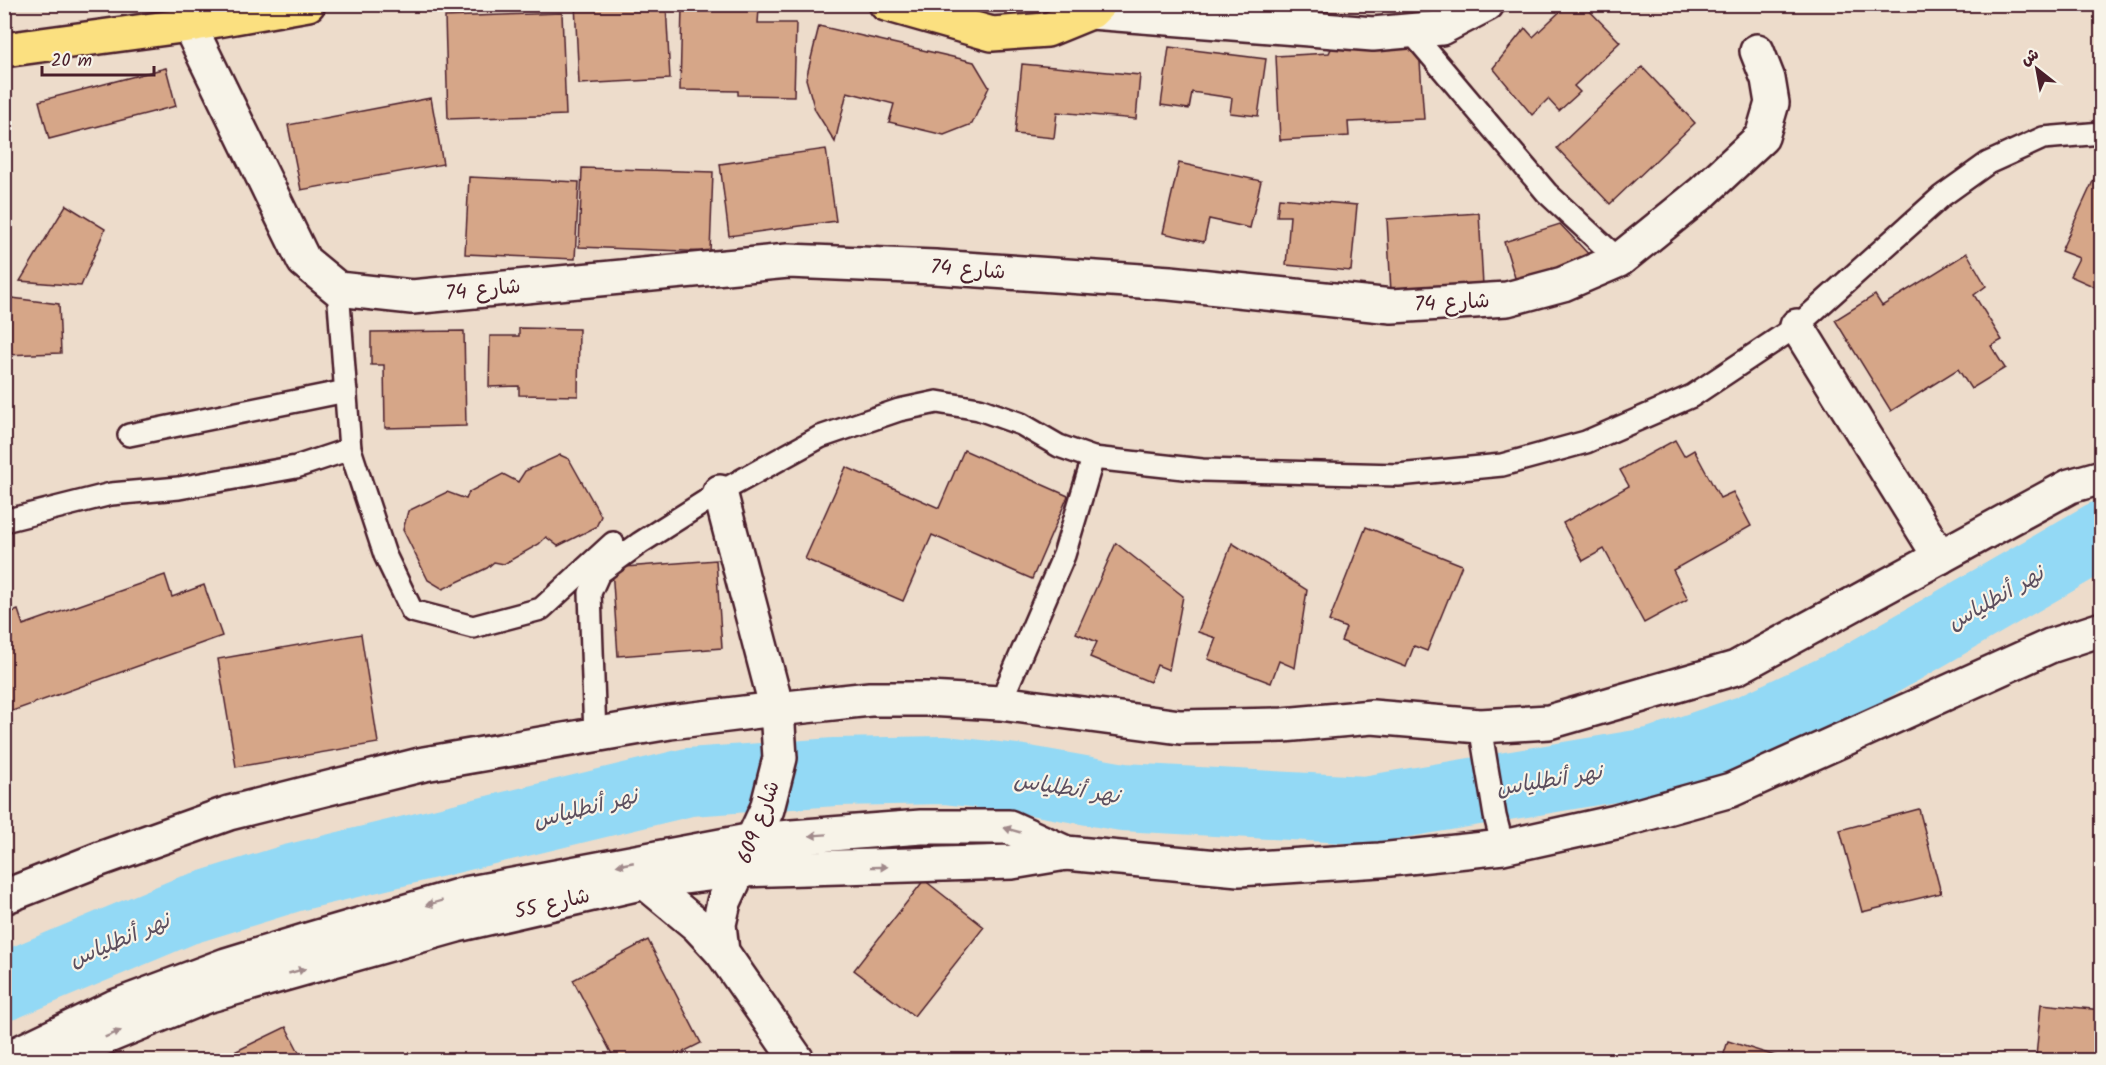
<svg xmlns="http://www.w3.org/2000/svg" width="2106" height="1065" font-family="Kalam,'Playpen Sans Arabic',sans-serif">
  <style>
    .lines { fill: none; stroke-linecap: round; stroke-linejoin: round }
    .river { stroke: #93d9f5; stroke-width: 68 }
    .building { fill: #d6a688; stroke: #4a1f2b; stroke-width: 1.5 }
    .lane-casing { stroke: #4a1f2b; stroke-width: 26 }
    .street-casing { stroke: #4a1f2b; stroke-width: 38 }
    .secondary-casing { stroke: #4a1f2b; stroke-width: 38 }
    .highway-casing { stroke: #4a1f2b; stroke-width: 38 }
    .lane { stroke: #f7f3e8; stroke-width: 21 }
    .street { stroke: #f7f3e8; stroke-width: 33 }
    .secondary { stroke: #f7f3e8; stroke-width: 33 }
    .highway { stroke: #fbe080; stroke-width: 33 }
    .oneway { fill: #a0898a }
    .labels { text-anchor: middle; stroke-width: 4.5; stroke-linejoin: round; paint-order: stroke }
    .street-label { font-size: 21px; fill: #4a1f2b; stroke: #f7f3e8 }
    .water-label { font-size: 22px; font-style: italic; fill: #5c4e5e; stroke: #f7f3e8 }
  </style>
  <rect width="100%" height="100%" fill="#eddccb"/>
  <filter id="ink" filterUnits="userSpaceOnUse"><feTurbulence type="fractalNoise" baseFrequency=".0167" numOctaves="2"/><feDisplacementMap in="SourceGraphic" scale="12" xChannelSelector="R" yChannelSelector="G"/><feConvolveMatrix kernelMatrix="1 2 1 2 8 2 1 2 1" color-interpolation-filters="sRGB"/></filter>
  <g filter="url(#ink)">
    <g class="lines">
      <polyline class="river" points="4,987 185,911 292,878 689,782 835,772 945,770 1016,778 1123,797 1365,810 1655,761 1748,729 1848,682 2102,535"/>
    </g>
    <g class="building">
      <polygon points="575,4 666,4 670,79 579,84"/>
      <polygon points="1568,4 1583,4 1620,42 1574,86 1580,92 1559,111 1548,99 1532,115 1493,68 1525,28 1533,37"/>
      <polygon points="682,7 759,9 758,23 796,23 794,96 738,95 738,91 680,90"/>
      <polygon points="562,13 566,115 448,119 445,17"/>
      <polygon points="819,26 974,62 989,87 972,124 944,135 889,122 894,104 847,92 835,142 815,110 806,79"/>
      <polygon points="1169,47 1266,59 1258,116 1230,113 1232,98 1192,92 1189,109 1161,105"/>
      <polygon points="1332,47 1419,48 1424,119 1348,122 1349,136 1280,140 1276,56 1329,53"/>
      <polygon points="1022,64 1140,75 1136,119 1057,112 1054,138 1015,134"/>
      <polygon points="1642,67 1695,123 1610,204 1557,148"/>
      <polygon points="166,68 176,106 49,139 39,101"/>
      <polygon points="431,98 443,164 301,190 288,125"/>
      <polygon points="826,149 836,221 729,236 720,164"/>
      <polygon points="1179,163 1261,181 1250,228 1209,219 1204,242 1163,233"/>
      <polygon points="2100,166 2102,167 2102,290 2070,276 2079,258 2061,251"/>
      <polygon points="582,168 713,172 710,252 579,247"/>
      <polygon points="469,177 579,182 575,259 465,254"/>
      <polygon points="1279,198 1357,205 1351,271 1286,265 1290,216 1277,216"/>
      <polygon points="66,205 105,229 81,286 20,281"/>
      <polygon points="1479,213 1483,286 1391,292 1387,219"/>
      <polygon points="1560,224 1595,261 1516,281 1504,242"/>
      <polygon points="1967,253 1986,286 1974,295 2002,340 1991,346 2005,368 1971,389 1958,369 1891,411 1835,320 1875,295 1882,306"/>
      <polygon points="4,297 59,304 61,353 4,355"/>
      <polygon points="519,328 579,329 578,396 519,395 519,386 489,387 490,336 519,336"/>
      <polygon points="464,331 466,426 385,428 384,365 371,365 371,332"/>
      <polygon points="1675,440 1684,456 1694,450 1720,498 1733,492 1751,526 1673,570 1688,599 1644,623 1604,549 1583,561 1563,523 1629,486 1620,470"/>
      <polygon points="964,450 1068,496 1032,579 932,535 903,601 805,559 846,467 939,508"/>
      <polygon points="560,455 569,459 601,516 596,527 558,546 546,537 539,544 504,564 494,562 487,568 443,589 428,580 403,530 408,511 447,492 466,499 469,492 503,474 518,482 525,471"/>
      <polygon points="1366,527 1462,565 1427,651 1414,646 1406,667 1341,641 1346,628 1329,621"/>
      <polygon points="1116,543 1183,596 1169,670 1157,665 1150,682 1090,657 1097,642 1076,633"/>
      <polygon points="1232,543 1307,590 1295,668 1279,661 1271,683 1208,659 1216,638 1198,632"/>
      <polygon points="716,560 722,648 618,656 612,568"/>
      <polygon points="165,575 172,597 204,585 222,636 4,714 4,615 18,610 23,625"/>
      <polygon points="361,634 378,743 236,767 218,659"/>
      <polygon points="1919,809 1941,893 1862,912 1840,830"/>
      <polygon points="924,880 984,927 914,1016 854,970"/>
      <polygon points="648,940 701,1043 667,1060 615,1060 573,980"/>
      <polygon points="2041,1004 2102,1010 2102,1060 2036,1057"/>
      <polygon points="286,1027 303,1060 218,1060"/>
      <polygon points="1728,1041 1788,1060 1722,1060"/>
    </g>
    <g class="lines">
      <defs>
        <g id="lane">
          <polyline points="1412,33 1547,193 1619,260"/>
          <polyline points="129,435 346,391"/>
          <polyline points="350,449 385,555 412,611 473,627 541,609 613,543"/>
          <polyline points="4,521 111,494 179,488 296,467 350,449 338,289"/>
          <polyline points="1000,703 1064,555 1093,458"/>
          <polyline points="1480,726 1495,816 1503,847"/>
          <polyline points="595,736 590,593 599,573 640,543 720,492 820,437 899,410 937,402 979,409 1021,424 1059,446 1093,458 1202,470 1398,475 1502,465 1586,442 1692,396 1797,326 1942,196 1988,163 2043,138 2102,133"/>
        </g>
        <g id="street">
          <polyline points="189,25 304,261 338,289 412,297 788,261 935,267 1170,283 1392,306 1507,299 1563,284 1619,260 1703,192 1762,137 1772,103 1768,79 1757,51"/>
          <polyline points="1797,326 1940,557"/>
          <polyline points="720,492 777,709 780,758 767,809 724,902 719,924 722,952 797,1060"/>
          <polyline points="645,882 698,926 722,952"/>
          <polyline points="4,897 100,859 229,813 424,764 670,722 777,709 870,699 928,699 1000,703 1180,727 1283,725 1372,717 1480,726 1549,722 1736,668 2070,486 2102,477"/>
        </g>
        <g id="secondary">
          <polyline points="1091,12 1373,34 1441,28 1487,4"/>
          <polyline points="4,1060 114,1007 226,965 311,939 465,894 753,840 921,827 1009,827 1066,853 1239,869 1380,860 1503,847 1616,822 1731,790 2050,646 2102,629"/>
          <polyline points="60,1060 101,1039 206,996 457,925 645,882 740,870 1012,862 1066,853"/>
        </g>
        <g id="highway">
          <polyline points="886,4 992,34 1047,30 1091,12 1099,4"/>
          <polyline points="4,50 189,25 308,4"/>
        </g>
      </defs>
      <use href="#lane" class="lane-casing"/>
      <use href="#street" class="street-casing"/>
      <use href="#secondary" class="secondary-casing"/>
      <use href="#highway" class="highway-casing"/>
      <use href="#lane" class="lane"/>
      <use href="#street" class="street"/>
      <use href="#secondary" class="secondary"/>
      <use href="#highway" class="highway"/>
    </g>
    <defs><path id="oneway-solid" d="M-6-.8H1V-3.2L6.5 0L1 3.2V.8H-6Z" transform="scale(1.5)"/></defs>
    <g class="oneway">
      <use href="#oneway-solid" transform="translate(1012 830) rotate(-164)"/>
      <use href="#oneway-solid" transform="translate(818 835) rotate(176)"/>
      <use href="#oneway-solid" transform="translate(625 864) rotate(169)"/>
      <use href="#oneway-solid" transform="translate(879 867) rotate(-1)"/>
      <use href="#oneway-solid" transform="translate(434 903) rotate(164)"/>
      <use href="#oneway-solid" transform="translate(297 971) rotate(-16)"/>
      <use href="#oneway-solid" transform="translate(113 1034) rotate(-22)"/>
    </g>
  </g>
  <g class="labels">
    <g class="street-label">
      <text transform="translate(968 269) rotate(4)" y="7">شارع 74</text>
      <text transform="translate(483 289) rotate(-6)" y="7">شارع 74</text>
      <text transform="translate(1452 302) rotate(-3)" y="7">شارع 74</text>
      <text transform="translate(758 822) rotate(-70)" y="7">شارع 609</text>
      <text transform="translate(552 903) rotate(-13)" y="7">شارع 55</text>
    </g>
    <g class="water-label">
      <text transform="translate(1995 597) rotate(-30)" y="8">نهر أنطلياس</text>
      <text transform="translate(1549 779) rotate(-9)" y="8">نهر أنطلياس</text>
      <text transform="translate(1067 787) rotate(9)" y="8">نهر أنطلياس</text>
      <text transform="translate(585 807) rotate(-14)" y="8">نهر أنطلياس</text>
      <text transform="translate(119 939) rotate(-23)" y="8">نهر أنطلياس</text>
    </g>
  </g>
  <rect width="2106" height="1065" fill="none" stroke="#f7f3e8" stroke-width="24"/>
  <rect x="12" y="12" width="2082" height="1041" fill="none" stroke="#4a1f2b" stroke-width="2" filter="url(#ink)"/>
  <g transform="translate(2037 69) rotate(329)" stroke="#f7f3e8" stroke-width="4.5" paint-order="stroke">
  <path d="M0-4.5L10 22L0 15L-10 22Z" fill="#4a1f2b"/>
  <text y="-9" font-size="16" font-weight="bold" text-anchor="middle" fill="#4a1f2b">ش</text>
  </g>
  <path d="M42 66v9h112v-9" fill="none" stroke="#4a1f2b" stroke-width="3"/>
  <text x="51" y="66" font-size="18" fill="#4a1f2b" stroke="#f7f3e8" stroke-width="4.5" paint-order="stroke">20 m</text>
</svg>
